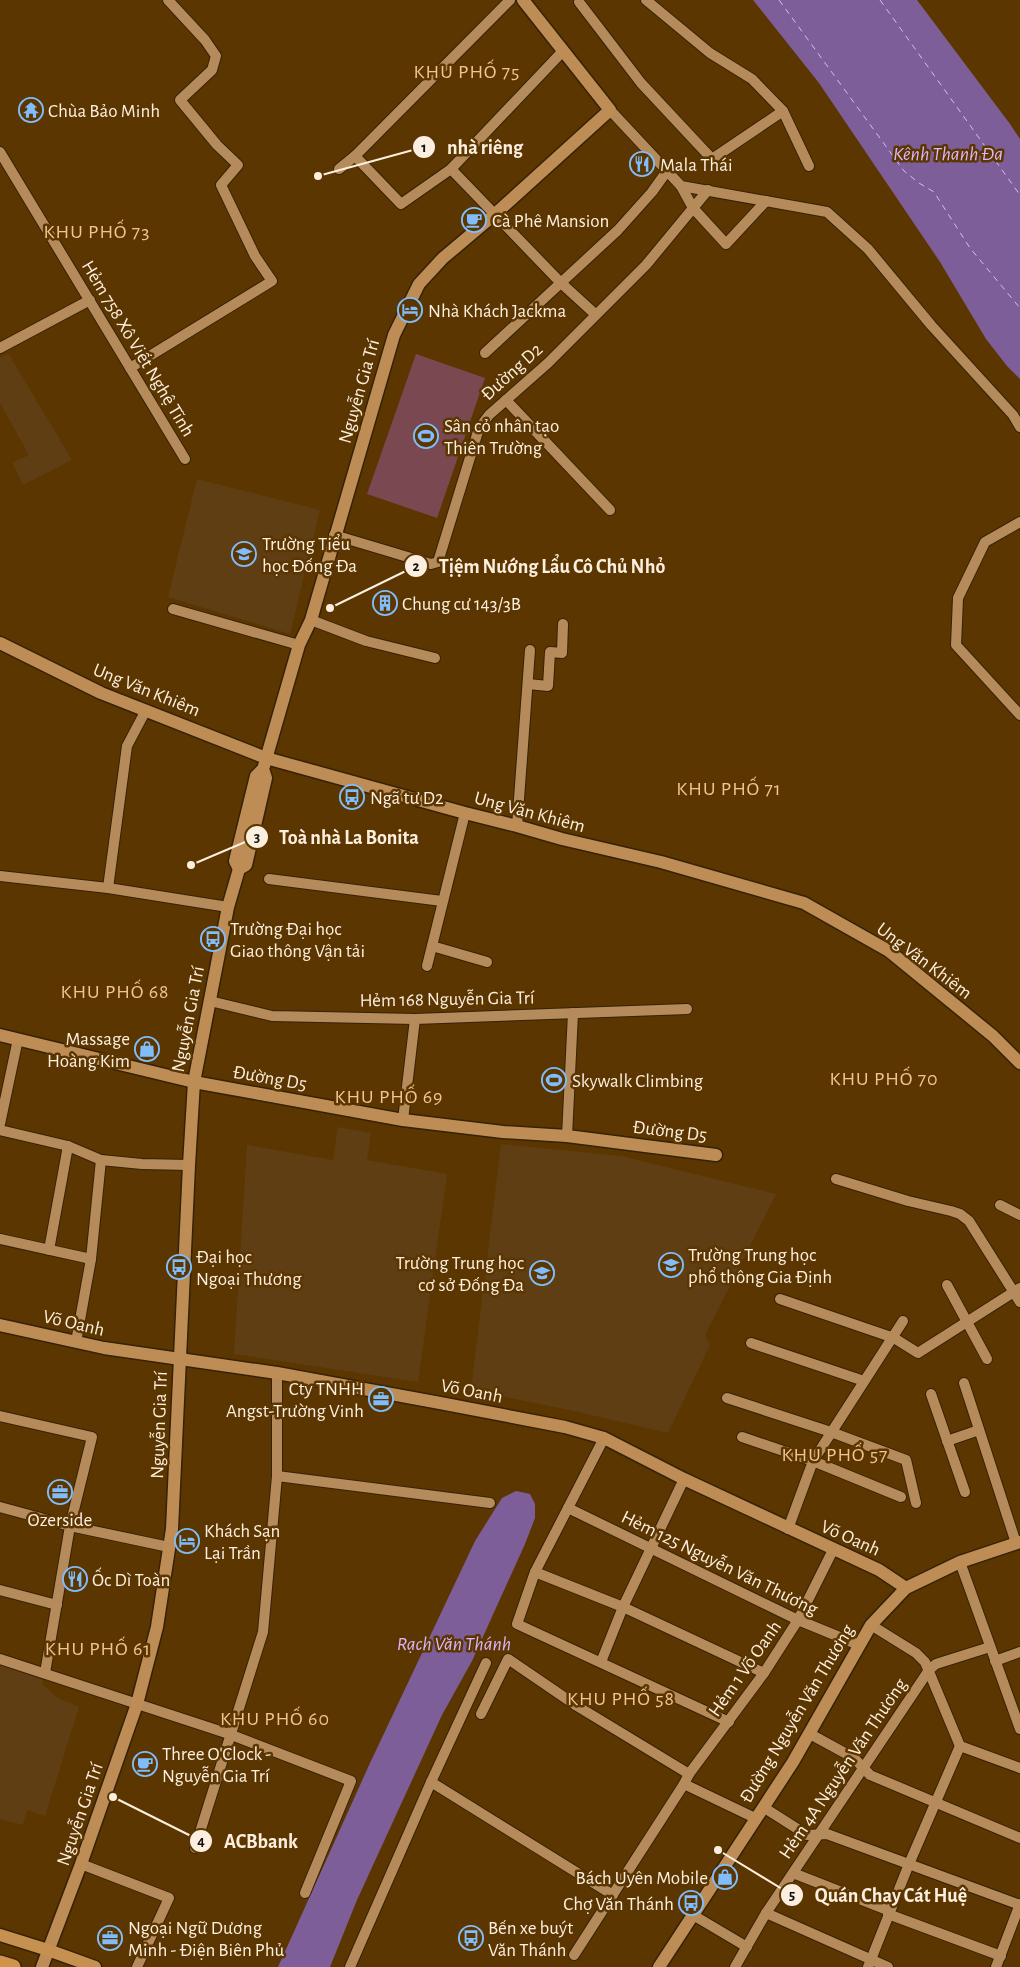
<svg xmlns="http://www.w3.org/2000/svg" width="1020" height="1967" font-family="'Alegreya Sans',sans-serif">
  <style>
    .built { fill: #603e13 }
    .green { fill: #7a4850 }
    .water { fill: #7e5e98 }
    .lines { fill: none; stroke-linecap: round; stroke-linejoin: round }
    .ferry { stroke: #dcb6fa; stroke-width: 1; stroke-dasharray: 6 5; stroke-linecap: butt }
    .street-casing { stroke: #362208; stroke-width: 12 }
    .secondary-casing { stroke: #362208; stroke-width: 15 }
    .primary-casing { stroke: #362208; stroke-width: 15 }
    .highway-casing { stroke: #362208; stroke-width: 18 }
    .street { stroke: #b68b5b; stroke-width: 10 }
    .secondary { stroke: #be8d56; stroke-width: 12 }
    .primary { stroke: #c69050; stroke-width: 12 }
    .highway { stroke: #d09349; stroke-width: 15 }
    .labels { text-anchor: middle; stroke-width: 5; stroke-linejoin: round; paint-order: stroke }
    .poi-label { font-size: 19px; fill: #fdefe0; stroke: #5b3600; text-anchor: start }
    .street-label { font-size: 19px; fill: #fdefe0; stroke: #5b3600 }
    .neighbourhood-label { font-size: 20px; letter-spacing: 1px; fill: #f1c492; stroke: #5b3600 }
    .water-label { font-size: 20px; font-style: italic; fill: #dcb6fa; stroke: #5b3600 }
    .leader { fill: none; stroke: #fdefe0; stroke-width: 2 }
    .callout-dot { fill: #fdefe0; stroke: #5b3600; stroke-width: 2 }
    .mark-label { font-size: 15px; text-anchor: middle; font-weight: bold; fill: #111 }
    .callout-label { font-size: 20px; text-anchor: middle; font-weight: bold; fill: #fdefe0; stroke: #5b3600; stroke-width: 5; stroke-linejoin: round; paint-order: stroke }
  </style>
  <rect width="100%" height="100%" fill="#5b3600"/>
  <g class="built">
    <polygon points="8,353 72,460 23,485 12,463 29,455 0,403 0,358"/>
    <polygon points="197,479 320,510 290,634 168,597"/>
    <polygon points="338,1127 371,1133 367,1160 447,1174 418,1382 234,1354 247,1145 333,1160"/>
    <polygon points="501,1144 621,1156 776,1194 705,1335 710,1345 668,1433 574,1411 471,1390"/>
    <polygon points="0,1665 43,1680 42,1684 58,1698 79,1707 45,1816 27,1810 23,1825 0,1819"/>
  </g>
  <polygon class="green" points="416,354 485,378 437,518 367,494"/>
  <g class="water">
    <polygon points="753,0 917,0 1010,124 1020,139 1020,379 1007,366 986,339 940,262 819,83"/>
    <polygon points="516,1491 530,1494 535,1504 535,1518 525,1544 472,1661 442,1715 357,1900 330,1967 278,1967 370,1763 475,1541 502,1498"/>
  </g>
  <g class="lines">
    <g class="ferry">
      <polyline points="779,0 904,171 919,183 934,192 970,248 1020,308"/>
      <polyline points="880,0 1020,195"/>
    </g>
    <defs>
      <g id="street">
        <polyline points="646,0 710,53 752,79 783,111 809,166"/>
        <polyline points="579,2 641,83 712,159 783,111"/>
        <polyline points="610,110 681,186 827,212 868,249 931,325 1013,415 1020,427"/>
        <polyline points="0,152 185,459"/>
        <polyline points="355,156 401,204 451,169 563,51"/>
        <polyline points="339,169 355,156 510,0"/>
        <polyline points="451,169 560,282 595,314"/>
        <polyline points="681,186 693,208 726,244 766,201"/>
        <polyline points="0,348 90,300"/>
        <polyline points="485,353 618,230 652,192 667,171"/>
        <polyline points="130,368 272,281 255,256 221,185 238,165 217,145 180,100 212,70 216,56 205,40 168,0"/>
        <polyline points="506,400 610,510"/>
        <polyline points="1020,522 985,542 958,598 956,645 1020,715"/>
        <polyline points="334,535 431,564 438,562 476,438 479,428 489,415 548,363 646,265 708,190"/>
        <polyline points="173,609 299,645"/>
        <polyline points="311,620 366,641 435,658"/>
        <polyline points="528,684 548,686 550,652 562,653 563,624"/>
        <polyline points="465,813 432,946 487,962"/>
        <polyline points="517,826 530,650"/>
        <polyline points="0,876 108,888 228,907"/>
        <polyline points="269,879 442,901"/>
        <polyline points="108,888 127,746 146,710"/>
        <polyline points="427,966 432,946"/>
        <polyline points="210,1001 272,1016 415,1019 687,1009"/>
        <polyline points="403,1120 415,1019"/>
        <polyline points="0,1124 18,1039"/>
        <polyline points="0,1130 68,1146 101,1160 142,1164 189,1165"/>
        <polyline points="567,1136 573,1013"/>
        <polyline points="836,1179 908,1201 951,1211 960,1214 969,1221 1020,1302"/>
        <polyline points="1000,1205 1020,1215"/>
        <polyline points="0,1239 91,1259"/>
        <polyline points="49,1250 68,1146"/>
        <polyline points="947,1285 987,1359"/>
        <polyline points="780,1299 894,1338 918,1353 1020,1288"/>
        <polyline points="76,1342 91,1259 101,1160"/>
        <polyline points="751,1343 864,1381"/>
        <polyline points="964,1383 1016,1543"/>
        <polyline points="931,1394 965,1492"/>
        <polyline points="727,1398 831,1432 906,1460 916,1503"/>
        <polyline points="0,1416 92,1437 70,1526 45,1673"/>
        <polyline points="742,1437 813,1461 901,1497"/>
        <polyline points="604,1438 535,1572 517,1624 729,1722"/>
        <polyline points="947,1441 979,1430"/>
        <polyline points="277,1476 490,1503"/>
        <polyline points="0,1507 70,1526 169,1547"/>
        <polyline points="568,1508 798,1620 859,1645"/>
        <polyline points="788,1529 813,1461 903,1321"/>
        <polyline points="960,1562 1020,1729"/>
        <polyline points="535,1572 623,1607 764,1673"/>
        <polyline points="0,1590 57,1605"/>
        <polyline points="871,1625 916,1653 925,1662 960,1746 1020,1768"/>
        <polyline points="0,1659 229,1734 351,1781 305,1893"/>
        <polyline points="995,1661 1020,1652"/>
        <polyline points="601,1662 623,1607 684,1479"/>
        <polyline points="481,1714 508,1659 577,1706 689,1774 684,1784 755,1818"/>
        <polyline points="810,1734 854,1758 870,1775 1020,1838"/>
        <polyline points="689,1774 764,1673 798,1620 833,1550"/>
        <polyline points="431,1782 486,1663"/>
        <polyline points="763,1807 807,1835 827,1834 1020,1905"/>
        <polyline points="195,1848 263,1632 277,1476 277,1373"/>
        <polyline points="81,1864 169,1898 137,1967"/>
        <polyline points="793,1873 890,1911"/>
        <polyline points="766,1913 888,1967"/>
        <polyline points="888,1914 1001,1956"/>
        <polyline points="693,1915 747,1947"/>
        <polyline points="574,1955 684,1784"/>
        <polyline points="350,1967 431,1782 613,1895"/>
        <polyline points="735,1967 766,1913 929,1670 936,1664 990,1647"/>
        <polyline points="868,1967 909,1864 960,1746"/>
        <polyline points="996,1967 1020,1904"/>
      </g>
      <g id="secondary">
        <polyline points="0,643 101,693 266,758 465,813 517,826 562,839 661,862 804,903 889,951 993,1036 1020,1063"/>
        <polyline points="264,766 299,645 311,620 394,335 419,284 443,258 494,215 610,110 523,0"/>
        <polyline points="239,869 235,861 256,776 263,769"/>
        <polyline points="0,1035 194,1082 403,1120 503,1132 567,1136 716,1155"/>
        <polyline points="0,1325 104,1348 277,1373 440,1403 565,1427 604,1438 684,1479 879,1570 906,1588"/>
        <polyline points="42,1967 81,1864 137,1704 157,1627 172,1529 189,1165 194,1082 228,907 239,869 246,865 266,778 263,769"/>
        <polyline points="659,1967 793,1762 871,1625 906,1588 960,1562 1020,1542"/>
      </g>
      <polyline id="primary" points="0,1935 48,1950 95,1967"/>
      <polyline id="highway" points="0,1963 13,1967"/>
    </defs>
    <use href="#street" class="street-casing"/>
    <use href="#secondary" class="secondary-casing"/>
    <use href="#primary" class="primary-casing"/>
    <use href="#highway" class="highway-casing"/>
    <use href="#street" class="street"/>
    <use href="#secondary" class="secondary"/>
    <use href="#primary" class="primary"/>
    <use href="#highway" class="highway"/>
  </g>
  <defs>
    <symbol id="temple-ring" viewBox="-11 -11 22 22"><circle r="9.5" fill="#5b3600" stroke="#80bdfa" stroke-width="1.5"/><path d="M0-6L5-2H3V0L6.5 2.5H4V6H1.5V3h-3V6H-4V2.5H-6.5L-3 0V-2H-5Z" fill="#80bdfa"/></symbol>
    <symbol id="restaurant-ring" viewBox="-11 -11 22 22"><circle r="9.5" fill="#5b3600" stroke="#80bdfa" stroke-width="1.5"/><path d="M-5-6h1v4h1v-4h1v4h1v-4h1v5L-1.5 .5V6h-2V.5L-5-1ZM5-6V6H3V1.5H1.5Q1.5-4 5-6Z" fill="#80bdfa"/></symbol>
    <symbol id="cafe-ring" viewBox="-11 -11 22 22"><circle r="9.5" fill="#5b3600" stroke="#80bdfa" stroke-width="1.5"/><path d="M-5.5-4.5H6V0H3Q3 3.5 0 3.5H-2.5Q-5.5 3.5-5.5 0ZM3-3.2v2h1.7v-2ZM-6 4.5H4V6H-6Z" fill="#80bdfa"/></symbol>
    <symbol id="hotel-ring" viewBox="-11 -11 22 22"><circle r="9.5" fill="#5b3600" stroke="#80bdfa" stroke-width="1.5"/><path d="M-6-4.5h1.5V1H6V5H4.5V3h-9V5H-6ZM-4 0a1.8 1.8 0 1 1 3.6 0ZM.5 0V-2.5h3Q6-2.5 6 0Z" fill="#80bdfa"/></symbol>
    <symbol id="stadium-ring" viewBox="-11 -11 22 22"><circle r="9.5" fill="#5b3600" stroke="#80bdfa" stroke-width="1.5"/><path d="M0-5a6.5 5 0 1 0 0 10a6.5 5 0 1 0 0-10ZM-3.5-1.8h7v3.6h-7Z" fill="#80bdfa"/></symbol>
    <symbol id="school-ring" viewBox="-11 -11 22 22"><circle r="9.5" fill="#5b3600" stroke="#80bdfa" stroke-width="1.5"/><path d="M0-5L7-2L0 1L-7-2ZM-4 1L0 2.5L4 1V4Q0 6-4 4Z" fill="#80bdfa"/></symbol>
    <symbol id="building-ring" viewBox="-11 -11 22 22"><circle r="9.5" fill="#5b3600" stroke="#80bdfa" stroke-width="1.5"/><path d="M-4-6H4V6H1V3H-1V6H-4ZM-2.5-4.3h1.7v1.8h-1.7ZM.8-4.3h1.7v1.8H.8ZM-2.5-1h1.7V.8h-1.7ZM.8-1h1.7V.8H.8Z" fill="#80bdfa"/></symbol>
    <symbol id="bus-ring" viewBox="-11 -11 22 22"><circle r="9.5" fill="#5b3600" stroke="#80bdfa" stroke-width="1.5"/><path d="M-5-6H5V4H4V6H2V4H-2V6H-4V4H-5ZM-3.5-4V0h7V-4ZM-3.5 1.2v1.5H-2V1.2ZM2 1.2v1.5H3.5V1.2Z" fill="#80bdfa"/></symbol>
    <symbol id="shop-ring" viewBox="-11 -11 22 22"><circle r="9.5" fill="#5b3600" stroke="#80bdfa" stroke-width="1.5"/><path d="M-5-2.5h2.3a2.7 3.5 0 0 1 5.4 0H5L5.5 6h-11ZM-1.5-2.5h3a1.5 2.3 0 0 0-3 0Z" fill="#80bdfa"/></symbol>
    <symbol id="office-ring" viewBox="-11 -11 22 22"><circle r="9.5" fill="#5b3600" stroke="#80bdfa" stroke-width="1.5"/><path d="M-6-3h4V-5.5h4V-3h4V5H-6ZM-1-4.5V-3h2v-1.5ZM-6 0V1H6V0Z" fill="#80bdfa"/></symbol>
  </defs>
  <g fill-rule="evenodd">
    <use href="#temple-ring" x="17" y="96" width="28" height="28"/>
    <use href="#restaurant-ring" x="628" y="150" width="28" height="28"/>
    <use href="#cafe-ring" x="460" y="206" width="28" height="28"/>
    <use href="#hotel-ring" x="396" y="296" width="28" height="28"/>
    <use href="#stadium-ring" x="412" y="422" width="28" height="28"/>
    <use href="#school-ring" x="230" y="540" width="28" height="28"/>
    <use href="#building-ring" x="371" y="589" width="28" height="28"/>
    <use href="#bus-ring" x="338" y="783" width="28" height="28"/>
    <use href="#bus-ring" x="199" y="925" width="28" height="28"/>
    <use href="#shop-ring" x="133" y="1035" width="28" height="28"/>
    <use href="#stadium-ring" x="540" y="1066" width="28" height="28"/>
    <use href="#school-ring" x="657" y="1251" width="28" height="28"/>
    <use href="#bus-ring" x="165" y="1253" width="28" height="28"/>
    <use href="#school-ring" x="528" y="1259" width="28" height="28"/>
    <use href="#office-ring" x="367" y="1385" width="28" height="28"/>
    <use href="#office-ring" x="46" y="1478" width="28" height="28"/>
    <use href="#hotel-ring" x="173" y="1527" width="28" height="28"/>
    <use href="#restaurant-ring" x="61" y="1565" width="28" height="28"/>
    <use href="#cafe-ring" x="131" y="1750" width="28" height="28"/>
    <use href="#shop-ring" x="711" y="1863" width="28" height="28"/>
    <use href="#bus-ring" x="677" y="1889" width="28" height="28"/>
    <use href="#office-ring" x="96" y="1924" width="28" height="28"/>
    <use href="#bus-ring" x="457" y="1924" width="28" height="28"/>
  </g>
  <g class="labels">
    <g class="poi-label">
      <text x="48" y="117">Chùa Bảo Minh</text>
      <text x="660" y="171">Mala Thái</text>
      <text x="492" y="227">Cà Phê Mansion</text>
      <text x="428" y="317">Nhà Khách Jackma</text>
      <text x="444" y="432">Sân cỏ nhân tạo<tspan x="444" dy="22">Thiên Trường</tspan></text>
      <text x="262" y="550">Trường Tiểu<tspan x="262" dy="22">học Đống Đa</tspan></text>
      <text x="402" y="610">Chung cư 143/3B</text>
      <text x="370" y="804">Ngã tư D2</text>
      <text x="230" y="935">Trường Đại học<tspan x="230" dy="22">Giao thông Vận tải</tspan></text>
      <text x="130" y="1045" text-anchor="end">Massage<tspan x="130" dy="22">Hoàng Kim</tspan></text>
      <text x="572" y="1087">Skywalk Climbing</text>
      <text x="688" y="1261">Trường Trung học<tspan x="688" dy="22">phổ thông Gia Định</tspan></text>
      <text x="196" y="1263">Đại học<tspan x="196" dy="22">Ngoại Thương</tspan></text>
      <text x="524" y="1269" text-anchor="end">Trường Trung học<tspan x="524" dy="22">cơ sở Đống Đa</tspan></text>
      <text x="364" y="1395" text-anchor="end">Cty TNHH<tspan x="364" dy="22">Angst-Trường Vinh</tspan></text>
      <text x="60" y="1526" text-anchor="middle">Ozerside</text>
      <text x="204" y="1537">Khách Sạn<tspan x="204" dy="22">Lại Trần</tspan></text>
      <text x="92" y="1586">Ốc Dì Toàn</text>
      <text x="162" y="1760">Three O'Clock -<tspan x="162" dy="22">Nguyễn Gia Trí</tspan></text>
      <text x="708" y="1884" text-anchor="end">Bách Uyên Mobile</text>
      <text x="674" y="1910" text-anchor="end">Chợ Văn Thánh</text>
      <text x="128" y="1934">Ngoại Ngữ Dương<tspan x="128" dy="22">Minh - Điện Biên Phủ</tspan></text>
      <text x="488" y="1934">Bến xe buýt<tspan x="488" dy="22">Văn Thánh</tspan></text>
    </g>
    <g class="street-label">
      <text transform="translate(139 348) rotate(59)" y="7">Hẻm 758 Xô Viết Nghệ Tĩnh</text>
      <text transform="translate(511 371) rotate(-42)" y="7">Đường D2</text>
      <text transform="translate(358 391) rotate(-74)" y="7">Nguyễn Gia Trí</text>
      <text transform="translate(147 689) rotate(22)" y="7">Ung Văn Khiêm</text>
      <text transform="translate(530 811) rotate(15)" y="7">Ung Văn Khiêm</text>
      <text transform="translate(925 960) rotate(37)" y="7">Ung Văn Khiêm</text>
      <text transform="translate(447 998) rotate(-1)" y="7">Hẻm 168 Nguyễn Gia Trí</text>
      <text transform="translate(187 1019) rotate(-79)" y="7">Nguyễn Gia Trí</text>
      <text transform="translate(270 1077) rotate(10)" y="7">Đường D5</text>
      <text transform="translate(670 1130) rotate(7)" y="7">Đường D5</text>
      <text transform="translate(74 1322) rotate(13)" y="7">Võ Oanh</text>
      <text transform="translate(472 1390) rotate(11)" y="7">Võ Oanh</text>
      <text transform="translate(158 1425) rotate(-88)" y="7">Nguyễn Gia Trí</text>
      <text transform="translate(851 1537) rotate(24)" y="7">Võ Oanh</text>
      <text transform="translate(720 1562) rotate(26)" y="7">Hẻm 125 Nguyễn Văn Thương</text>
      <text transform="translate(744 1668) rotate(-55)" y="7">Hẻm 1 Võ Oanh</text>
      <text transform="translate(796 1713) rotate(-59)" y="7">Đường Nguyễn Văn Thương</text>
      <text transform="translate(842 1768) rotate(-56)" y="7">Hẻm 4A Nguyễn Văn Thương</text>
      <text transform="translate(79 1814) rotate(-71)" y="7">Nguyễn Gia Trí</text>
    </g>
    <g class="neighbourhood-label">
      <text x="467" y="78">KHU PHỐ 75</text>
      <text x="97" y="238">KHU PHỐ 73</text>
      <text x="729" y="795">KHU PHỐ 71</text>
      <text x="115" y="998">KHU PHỐ 68</text>
      <text x="884" y="1085">KHU PHỐ 70</text>
      <text x="389" y="1103">KHU PHỐ 69</text>
      <text x="835" y="1461">KHU PHỐ 57</text>
      <text x="98" y="1655">KHU PHỐ 61</text>
      <text x="621" y="1705">KHU PHỐ 58</text>
      <text x="275" y="1725">KHU PHỐ 60</text>
    </g>
    <g class="water-label">
      <text x="948" y="160">Kênh Thanh Đa</text>
      <text x="454" y="1650">Rạch Văn Thánh</text>
    </g>
  </g>
  <path class="leader" d="M318 176L424 147M330 608L416 566M191 865L257 837M113 1797L201 1841M718 1850L792 1895"/>
  <g class="callout-dot">
    <circle cx="318" cy="176" r="5"/>
    <circle cx="330" cy="608" r="5"/>
    <circle cx="191" cy="865" r="5"/>
    <circle cx="113" cy="1797" r="5"/>
    <circle cx="718" cy="1850" r="5"/>
    <circle cx="424" cy="147" r="12"/>
    <circle cx="416" cy="566" r="12"/>
    <circle cx="257" cy="837" r="12"/>
    <circle cx="201" cy="1841" r="12"/>
    <circle cx="792" cy="1895" r="12"/>
  </g>
  <g class="mark-label">
    <text x="424" y="152">1</text>
    <text x="416" y="571">2</text>
    <text x="257" y="842">3</text>
    <text x="201" y="1846">4</text>
    <text x="792" y="1900">5</text>
  </g>
  <g class="callout-label">
    <text x="485" y="154">nhà riêng</text>
    <text x="552" y="573">Tịệm Nướng Lẩu Cô Chủ Nhỏ</text>
    <text x="349" y="844">Toà nhà La Bonita</text>
    <text x="261" y="1848">ACBbank</text>
    <text x="891" y="1902">Quán Chay Cát Huệ</text>
  </g>
</svg>
